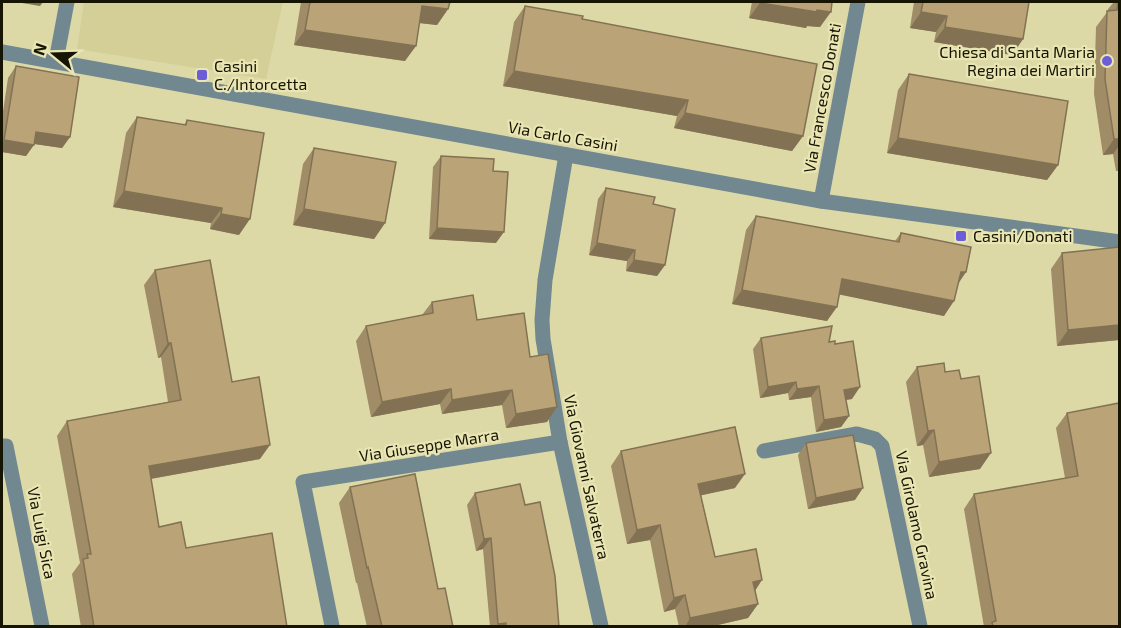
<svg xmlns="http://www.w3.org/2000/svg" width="1121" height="628" font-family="'Exo 2',sans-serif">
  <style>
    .built { fill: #d3cf96 }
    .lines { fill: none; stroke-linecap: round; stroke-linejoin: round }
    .minor { stroke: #718891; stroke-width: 15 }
    .wall { fill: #a08c66 }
    .shaded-wall { fill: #827253 }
    .building { fill: #baa377; stroke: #827253; stroke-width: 1.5 }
    .poi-dot { fill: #6d5ed8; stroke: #eae6b4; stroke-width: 2 }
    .labels { text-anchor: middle; stroke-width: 4.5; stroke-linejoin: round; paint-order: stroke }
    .poi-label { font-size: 16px; fill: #161403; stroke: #eae6b4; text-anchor: start }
    .street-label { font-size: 16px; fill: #161403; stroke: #eae6b4 }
  </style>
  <rect width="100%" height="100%" fill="#dcd9a7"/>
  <polygon class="built" points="84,2 283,2 266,79 77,49"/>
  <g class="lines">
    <g class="minor">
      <polyline points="2,52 821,201 1120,242"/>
      <polyline points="56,61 67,2"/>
      <polyline points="566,155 545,280 542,320 543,339 560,442 601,626"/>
      <polyline points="821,201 858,2"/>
      <polyline points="2,446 6,446 42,626"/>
      <polyline points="764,451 857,434 875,439 882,446 920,626"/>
      <polyline points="332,626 303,482 560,442"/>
    </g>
  </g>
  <g class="wall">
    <polygon points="301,2 450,2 448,9 437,25 419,23 405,61 294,45"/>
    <polygon points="752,2 832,2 820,27 807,26 806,28 749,18"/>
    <polygon points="914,2 1029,2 1023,39 1012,55 934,42 936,32 910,28"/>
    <polygon points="1114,2 1119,2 1119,171 1116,171 1113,154 1103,155 1094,94 1096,27 1108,11 1108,9"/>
    <polygon points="525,6 582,19 803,136 792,151 674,128 677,116 503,86 514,22"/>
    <polygon points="16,66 70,137 62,148 34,144 26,156 2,152 2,118 8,78"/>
    <polygon points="909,74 1058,165 1047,180 887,153 898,90"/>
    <polygon points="137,117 184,125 187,120 239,235 210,229 211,223 113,207 126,133"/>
    <polygon points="314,148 385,223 374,239 293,225 303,164"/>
    <polygon points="441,156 493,171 496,243 429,239 433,167"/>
    <polygon points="606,188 653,204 665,265 657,276 626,271 627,261 589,255 598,199"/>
    <polygon points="756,216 895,241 901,233 966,272 958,283 944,316 839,294 827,321 732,304 746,230"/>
    <polygon points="1062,253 1119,340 1057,346 1051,269"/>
    <polygon points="155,270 232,382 260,459 151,479 159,527 287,627 81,627 72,574 80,563 57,436 67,421 168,402 161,357 158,358 144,285"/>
    <polygon points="432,302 477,320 530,357 547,422 506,428 502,405 442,414 440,404 371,417 356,341 366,326 422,315"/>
    <polygon points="761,338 829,342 852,399 846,400 849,416 841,427 816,432 811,397 789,400 788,393 760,398 753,349"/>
    <polygon points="917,367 945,372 961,379 980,469 929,477 923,445 917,446 906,382"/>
    <polygon points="1067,413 1119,627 984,627 964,509 974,494 1065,478 1056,428"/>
    <polygon points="806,443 855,500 808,509 798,455"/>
    <polygon points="621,451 735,488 701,495 715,557 755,591 758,604 748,618 709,627 679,627 675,609 664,612 650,540 627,544 611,466"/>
    <polygon points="350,487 438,589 453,627 367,627 357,583 356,583 339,503"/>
    <polygon points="475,493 525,505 559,627 490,627 483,549 476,551 467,505"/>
  </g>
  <g class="shaded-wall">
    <polygon points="16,2 43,2 40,6"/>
    <polygon points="760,3 817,10 831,12 820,27 807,26 806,28 749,18"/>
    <polygon points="422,6 448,9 437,25 411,22"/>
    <polygon points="921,12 947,16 936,32 910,28"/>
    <polygon points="945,27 1023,39 1012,55 934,42"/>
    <polygon points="305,30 416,46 405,61 294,45"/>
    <polygon points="514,71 688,100 677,116 503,86"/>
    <polygon points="685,113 803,136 792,151 674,128"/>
    <polygon points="36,132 70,137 62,148 28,143"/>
    <polygon points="898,138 1058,165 1047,180 887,153"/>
    <polygon points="1114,139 1119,139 1119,146 1113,154 1103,155"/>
    <polygon points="4,140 34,145 26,156 2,152 2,144"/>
    <polygon points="124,191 222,208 211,223 113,207"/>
    <polygon points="304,209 385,223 374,239 293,225"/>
    <polygon points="221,214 250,219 239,235 210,229"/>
    <polygon points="437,228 504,232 496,243 429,239"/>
    <polygon points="597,243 635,250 627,261 589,255"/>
    <polygon points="634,260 665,265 657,276 626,271"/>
    <polygon points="961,272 966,272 956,287"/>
    <polygon points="842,279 954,301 944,316 832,293"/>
    <polygon points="742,290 837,307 827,321 732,304"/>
    <polygon points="1119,325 1119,340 1057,346 1068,330"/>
    <polygon points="168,343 171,343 161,357 158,358"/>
    <polygon points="796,382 788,393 760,398 768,387"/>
    <polygon points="819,386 811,397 789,400 797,389"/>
    <polygon points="860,387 852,399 836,401 844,390"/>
    <polygon points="451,389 440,404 371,417 382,402"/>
    <polygon points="512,390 502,405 442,414 452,400"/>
    <polygon points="557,407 547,422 506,428 516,414"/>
    <polygon points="849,416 841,427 816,432 824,420"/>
    <polygon points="934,430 923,445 917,446 928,431"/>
    <polygon points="270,445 260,459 138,481 149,466"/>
    <polygon points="991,453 980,469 929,477 939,462"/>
    <polygon points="745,474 735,488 689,498 698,484"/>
    <polygon points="863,488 855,500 808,509 816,498"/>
    <polygon points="660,525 650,540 627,544 637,530"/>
    <polygon points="491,538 483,549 476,551 484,539"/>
    <polygon points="762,580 753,594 753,582"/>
    <polygon points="685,595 675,609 664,612 674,598"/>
    <polygon points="758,604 748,618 709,627 685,627 690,618"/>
    <polygon points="506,623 503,627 496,627 498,624"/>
  </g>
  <g class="building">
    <polygon points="310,2 450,2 448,9 422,6 416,46 305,30"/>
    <polygon points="760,2 832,2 831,12 817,10 817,12 760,3"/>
    <polygon points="923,2 1029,2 1023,39 945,27 947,16 921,12"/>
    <polygon points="1118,2 1119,2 1119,139 1114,139 1105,79 1107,11 1117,10"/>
    <polygon points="525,6 583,16 582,19 817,64 803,136 685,113 688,100 514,71"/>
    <polygon points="16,66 79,77 70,137 36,132 34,145 4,140"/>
    <polygon points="909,74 1068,101 1058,165 898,138"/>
    <polygon points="137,117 186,125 187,120 264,133 250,219 221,214 222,208 124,191"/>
    <polygon points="314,148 396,162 385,223 304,209"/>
    <polygon points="441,156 494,159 493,171 508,172 504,232 437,228"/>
    <polygon points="606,188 655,197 653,204 675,209 665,265 634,260 635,250 597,243"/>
    <polygon points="756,216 899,242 901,233 971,247 966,272 961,272 954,301 842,279 837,307 742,290"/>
    <polygon points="1119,247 1119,325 1068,330 1062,253"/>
    <polygon points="210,260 232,382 259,377 270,445 149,466 159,527 181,522 186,548 272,533 287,627 94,627 83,559 88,558 87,554 91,554 67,421 181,400 171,343 168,343 155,270"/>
    <polygon points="473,295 477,320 524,313 530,357 548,354 557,407 516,414 512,390 452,400 451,389 382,402 366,326 433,313 432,302"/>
    <polygon points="832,326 829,342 835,341 835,344 853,341 860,387 844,390 849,416 824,420 819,386 797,389 796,382 768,387 761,338"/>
    <polygon points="944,363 945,372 959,370 961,379 979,376 991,453 939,462 934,430 928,431 917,367"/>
    <polygon points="1119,403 1119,627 993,627 992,622 996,621 974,494 1078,476 1067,413"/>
    <polygon points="735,427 745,474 698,484 715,557 756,549 762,580 753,582 758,604 690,618 685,595 674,598 660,525 637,530 621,451"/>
    <polygon points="853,435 863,488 816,498 806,443"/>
    <polygon points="415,474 438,589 445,588 453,627 382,627 368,567 367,568 350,487"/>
    <polygon points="520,484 525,505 540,502 555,576 559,627 506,627 506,623 498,624 491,538 484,539 475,493"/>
  </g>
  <g class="poi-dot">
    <circle cx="1107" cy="61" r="6"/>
    <rect x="196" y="69" width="12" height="12" rx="3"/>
    <rect x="955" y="230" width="12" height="12" rx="3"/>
  </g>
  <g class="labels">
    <g class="poi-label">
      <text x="1095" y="58" text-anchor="end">Chiesa di Santa Maria<tspan x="1095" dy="18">Regina dei Martiri</tspan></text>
      <text x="214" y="72">Casini<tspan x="214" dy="18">C./Intorcetta</tspan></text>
      <text x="973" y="242">Casini/Donati</text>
    </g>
    <g class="street-label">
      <text transform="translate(822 98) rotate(-80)" y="6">Via Francesco Donati</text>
      <text transform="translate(563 136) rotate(10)" y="6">Via Carlo Casini</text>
      <text transform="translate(429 445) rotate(-9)" y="6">Via Giuseppe Marra</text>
      <text transform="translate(587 477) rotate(78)" y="6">Via Giovanni Salvaterra</text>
      <text transform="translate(917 525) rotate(78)" y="6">Via Girolamo Gravina</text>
      <text transform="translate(42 533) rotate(79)" y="6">Via Luigi Sica</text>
    </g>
  </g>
  <rect width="1121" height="628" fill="none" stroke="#161403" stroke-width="6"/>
  <g transform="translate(54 54) rotate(289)" stroke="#eae6b4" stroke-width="4.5" paint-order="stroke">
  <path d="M0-4.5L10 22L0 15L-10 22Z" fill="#161403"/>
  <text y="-9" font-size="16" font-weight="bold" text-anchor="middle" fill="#161403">N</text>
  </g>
</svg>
